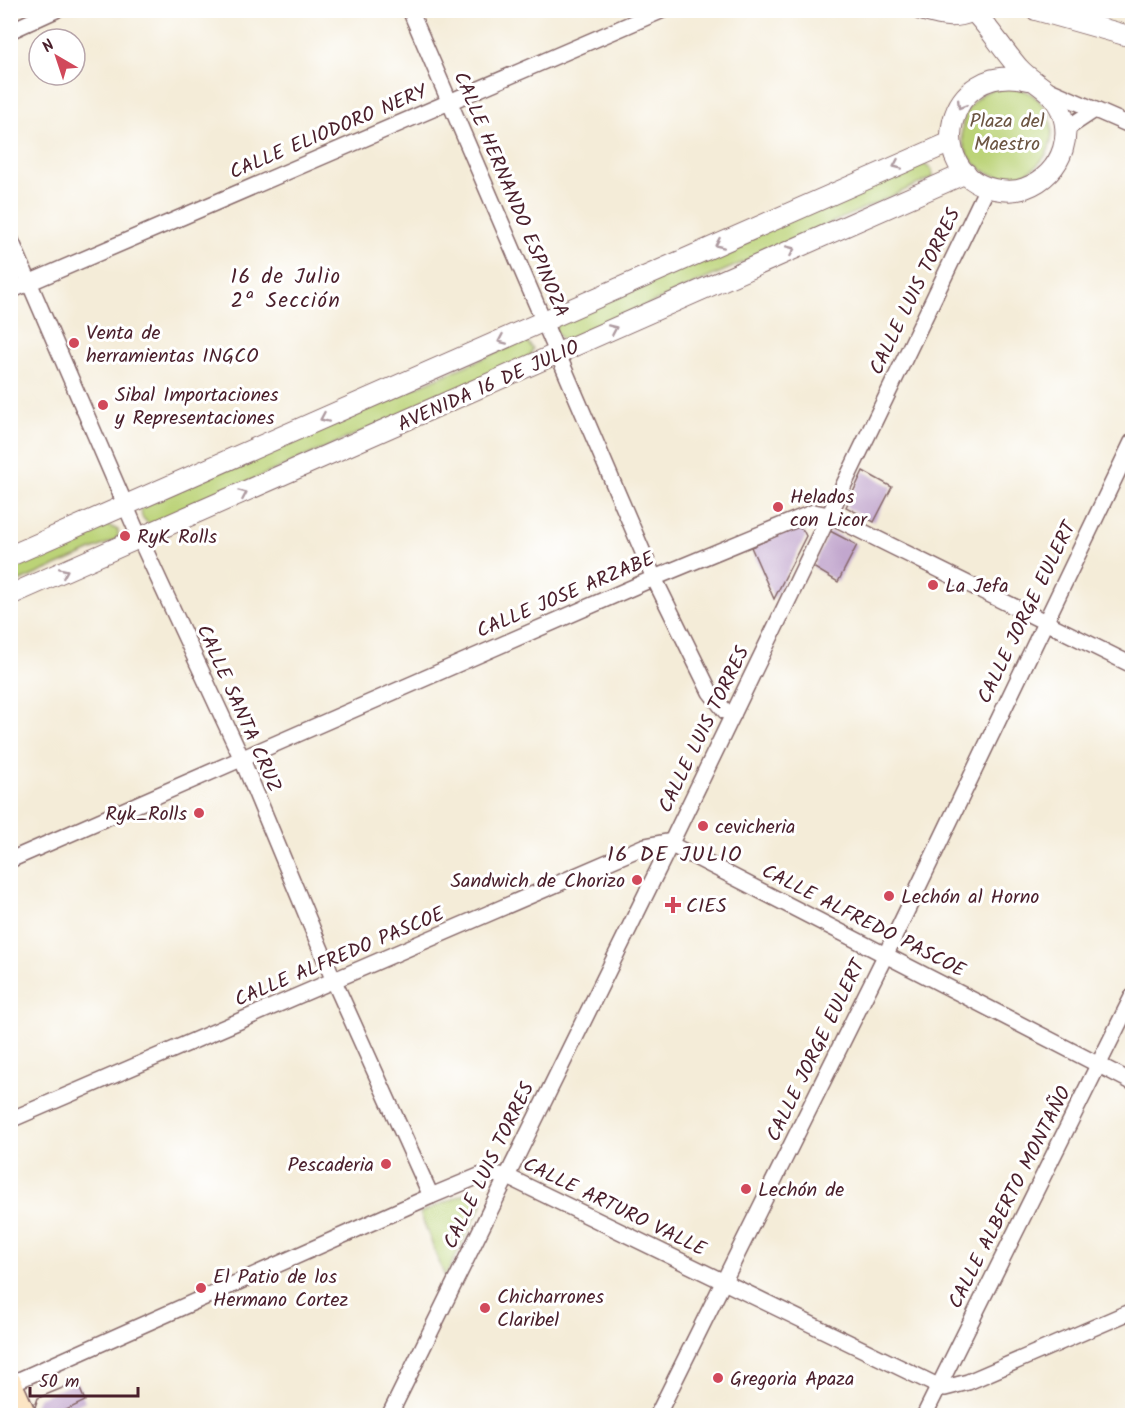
<svg xmlns="http://www.w3.org/2000/svg" width="1143" height="1426" font-family="Kalam,sans-serif">
  <style>
    .green { fill: #bbd377; stroke: #827951; stroke-width: 1.5 }
    .building { fill: #c2a7ce }
    .lines { fill: none; stroke-linecap: round; stroke-linejoin: round }
    .minor-casing { stroke: #866768; stroke-width: 18 }
    .tertiary-casing { stroke: #866768; stroke-width: 22 }
    .secondary-casing { stroke: #866768; stroke-width: 24 }
    .minor { stroke: #fff; stroke-width: 15 }
    .tertiary { stroke: #fff; stroke-width: 20 }
    .secondary { stroke: #fce5c4; stroke-width: 21 }
    .oneway { stroke: #ae9aa0 }
    .poi-dot { fill: #d1495b; stroke: #fff; stroke-width: 2 }
    .labels { text-anchor: middle; stroke-width: 6; stroke-linejoin: round; paint-order: stroke }
    .park-label { font-size: 20px; fill: #6c5542; stroke: #fff }
    .street-label { font-size: 20px; fill: #4a1f2b; stroke: #fff }
    .poi-label { font-size: 20px; fill: #4a1f2b; stroke: #fff; text-anchor: start }
    .neighbourhood-label { font-size: 21px; letter-spacing: 1.5px; fill: #4a1f2b; stroke: #fff }
    .quarter-label { font-size: 22px; letter-spacing: 1.5px; fill: #4a1f2b; stroke: #fff }
  </style>
  <rect width="100%" height="100%" fill="#fff"/>
  <filter id="ink" filterUnits="userSpaceOnUse"><feTurbulence type="fractalNoise" baseFrequency=".0167" numOctaves="2"/><feDisplacementMap in="SourceGraphic" scale="12" xChannelSelector="R" yChannelSelector="G"/><feConvolveMatrix kernelMatrix="1 2 1 2 8 2 1 2 1" color-interpolation-filters="sRGB"/></filter>
  <filter id="wash" filterUnits="userSpaceOnUse"><feTurbulence type="fractalNoise" baseFrequency=".008" numOctaves="4" result="noise"/><feDisplacementMap in="SourceGraphic" scale="24" xChannelSelector="R" yChannelSelector="G"/><feGaussianBlur stdDeviation="1.35" result="paint"/><feColorMatrix in="noise" values="0 0 0 0 0 0 0 0 0 0 0 0 0 0 0 0 0 1.4 0 .05"/><feComposite in="paint" operator="in"/></filter>
  <g filter="url(#wash)">
    <rect width="100%" height="100%" fill="#f4ecd8"/>
    <g class="green">
      <circle cx="1007" cy="132" r="45"/>
      <polygon points="920,161 932,170 932,178 569,340 561,338 555,331 556,324"/>
      <polygon points="526,340 533,349 529,358 150,525 142,517 141,510 146,503"/>
      <polygon points="107,525 118,530 118,537 113,541 11,585 11,566"/>
      <polygon points="472,1191 478,1192 483,1197 482,1205 445,1277 420,1213"/>
    </g>
    <g id="blocks">
      <g class="building">
        <polygon points="863,471 892,487 874,522 846,507"/>
        <polygon points="797,527 803,530 806,536 774,599 751,547"/>
        <polygon points="830,531 857,545 838,582 813,567"/>
        <polygon points="77,1382 85,1401 64,1411 66,1416 39,1416 35,1407 38,1398"/>
      </g>
    </g>
  </g>
  <g filter="url(#ink)">
    <use href="#blocks" fill-opacity="0" stroke="#866768" stroke-width="1.5"/>
    <g class="lines">
      <defs>
        <g id="minor">
          <polyline points="410,10 654,578 710,692 725,711 733,715"/>
          <polyline points="10,31 56,10"/>
          <polyline points="1047,89 1132,126"/>
          <polyline points="1066,129 1093,111"/>
          <polyline points="10,238 140,539 241,757 334,981 431,1196"/>
          <polyline points="10,291 663,10"/>
          <polyline points="10,860 654,578 814,512 829,515 1132,665"/>
          <polyline points="10,1120 645,846 666,842 1132,1082"/>
          <polyline points="10,1384 431,1196 479,1176 492,1174 506,1176 938,1386 945,1388 968,1382 1132,1311"/>
          <polyline points="389,1416 671,843 987,188"/>
          <polyline points="657,1416 886,954 1132,442"/>
          <polyline points="924,1416 1132,997"/>
        </g>
        <g id="tertiary">
          <path d="M921,10C939,15 953,20 971,12"/>
          <polyline points="1036,10 1132,37"/>
          <path d="M975,13C991,30 1003,50 1018,67C1028,79 1042,85 1052,96C1079,128 1063,175 1025,188C1015,192 1004,191 994,189C923,174 944,59 1029,80"/>
          <polyline points="10,556 951,142"/>
          <polyline points="10,595 966,173"/>
        </g>
        <polyline id="secondary" points="10,1381 26,1416"/>
      </defs>
      <use href="#minor" class="minor-casing"/>
      <use href="#tertiary" class="tertiary-casing"/>
      <use href="#secondary" class="secondary-casing"/>
      <use href="#minor" class="minor"/>
      <use href="#tertiary" class="tertiary"/>
      <use href="#secondary" class="secondary"/>
    </g>
    <defs><path id="oneway-chevron" d="M-2-3.5L2.5 0L-2 3.5" fill="none" stroke-width="1.6" stroke-linecap="round" stroke-linejoin="round" transform="scale(1.5)"/></defs>
    <g class="oneway">
      <use href="#oneway-chevron" transform="translate(961 105) rotate(122)"/>
      <use href="#oneway-chevron" transform="translate(897 165) rotate(156)"/>
      <use href="#oneway-chevron" transform="translate(719 244) rotate(156)"/>
      <use href="#oneway-chevron" transform="translate(791 250) rotate(-24)"/>
      <use href="#oneway-chevron" transform="translate(613 329) rotate(-24)"/>
      <use href="#oneway-chevron" transform="translate(502 340) rotate(156)"/>
      <use href="#oneway-chevron" transform="translate(324 418) rotate(156)"/>
      <use href="#oneway-chevron" transform="translate(243 494) rotate(-24)"/>
      <use href="#oneway-chevron" transform="translate(64 572) rotate(-23)"/>
    </g>
  </g>
  <g class="poi-dot">
    <circle cx="74" cy="343" r="6"/>
    <circle cx="103" cy="405" r="6"/>
    <circle cx="778" cy="507" r="6"/>
    <circle cx="125" cy="536" r="6"/>
    <circle cx="933" cy="585" r="6"/>
    <circle cx="199" cy="813" r="6"/>
    <circle cx="703" cy="826" r="6"/>
    <circle cx="637" cy="880" r="6"/>
    <circle cx="889" cy="896" r="6"/>
    <path d="M670 896h6v6h6v6h-6v6h-6v-6h-6v-6h6z"/>
    <circle cx="386" cy="1164" r="6"/>
    <circle cx="746" cy="1189" r="6"/>
    <circle cx="201" cy="1288" r="6"/>
    <circle cx="485" cy="1308" r="6"/>
    <circle cx="718" cy="1378" r="6"/>
  </g>
  <g class="labels">
    <g class="park-label">
      <text x="1007" y="127">Plaza del<tspan x="1007" dy="23">Maestro</tspan></text>
    </g>
    <g class="street-label">
      <text transform="translate(328 131) rotate(-23)" y="7">CALLE ELIODORO NERY</text>
      <text transform="translate(512 194) rotate(67)" y="7">CALLE HERNANDO ESPINOZA</text>
      <text transform="translate(914 291) rotate(-64)" y="7">CALLE LUIS TORRES</text>
      <text transform="translate(488 385) rotate(-24)" y="7">AVENIDA 16 DE JULIO</text>
      <text transform="translate(565 594) rotate(-23)" y="7">CALLE JOSE ARZABE</text>
      <text transform="translate(1026 612) rotate(-64)" y="7">CALLE JORGE EULERT</text>
      <text transform="translate(240 708) rotate(66)" y="7">CALLE SANTA CRUZ</text>
      <text transform="translate(703 729) rotate(-64)" y="7">CALLE LUIS TORRES</text>
      <text transform="translate(864 920) rotate(27)" y="7">CALLE ALFREDO PASCOE</text>
      <text transform="translate(339 956) rotate(-23)" y="7">CALLE ALFREDO PASCOE</text>
      <text transform="translate(815 1050) rotate(-64)" y="7">CALLE JORGE EULERT</text>
      <text transform="translate(488 1165) rotate(-64)" y="7">CALLE LUIS TORRES</text>
      <text transform="translate(1009 1197) rotate(-63)" y="7">CALLE ALBERTO MONTAÑO</text>
      <text transform="translate(615 1206) rotate(26)" y="7">CALLE ARTURO VALLE</text>
    </g>
    <g class="poi-label">
      <text x="86" y="339">Venta de<tspan x="86" dy="23">herramientas INGCO</tspan></text>
      <text x="115" y="401">Sibal Importaciones<tspan x="115" dy="23">y Representaciones</tspan></text>
      <text x="790" y="503">Helados<tspan x="790" dy="23">con Licor</tspan></text>
      <text x="137" y="543">RyK Rolls</text>
      <text x="945" y="592">La Jefa</text>
      <text x="187" y="820" text-anchor="end">Ryk_Rolls</text>
      <text x="715" y="833">cevicheria</text>
      <text x="625" y="887" text-anchor="end">Sandwich de Chorizo</text>
      <text x="901" y="903">Lechón al Horno</text>
      <text x="686" y="912">CIES</text>
      <text x="374" y="1171" text-anchor="end">Pescaderia</text>
      <text x="758" y="1196">Lechón de</text>
      <text x="213" y="1283">El Patio de los<tspan x="213" dy="23">Hermano Cortez</tspan></text>
      <text x="497" y="1303">Chicharrones<tspan x="497" dy="23">Claribel</tspan></text>
      <text x="730" y="1385">Gregoria Apaza</text>
    </g>
    <g class="neighbourhood-label">
      <text x="286" y="283">16 de Julio<tspan x="286" dy="24">2ª Sección</tspan></text>
    </g>
    <g class="quarter-label">
      <text x="675" y="861">16 DE JULIO</text>
    </g>
  </g>
  <rect width="1143" height="1426" fill="none" stroke="#fff" stroke-width="36"/>
  <g transform="translate(57 57) rotate(321)"><circle r="28" fill="#ffffff" stroke="#b7a5aa" stroke-width="1.5"/>
  <path d="M0-4.5L10 22L0 15L-10 22Z" fill="#d1495b"/>
  <text y="-9" font-size="16" font-weight="bold" text-anchor="middle" fill="#4a1f2b">N</text>
  </g>
  <path d="M30 1387v9h108v-9" fill="none" stroke="#4a1f2b" stroke-width="3"/>
  <text x="39" y="1387" font-size="18" fill="#4a1f2b" stroke="#ffffff" stroke-width="4.5" paint-order="stroke">50 m</text>
</svg>
